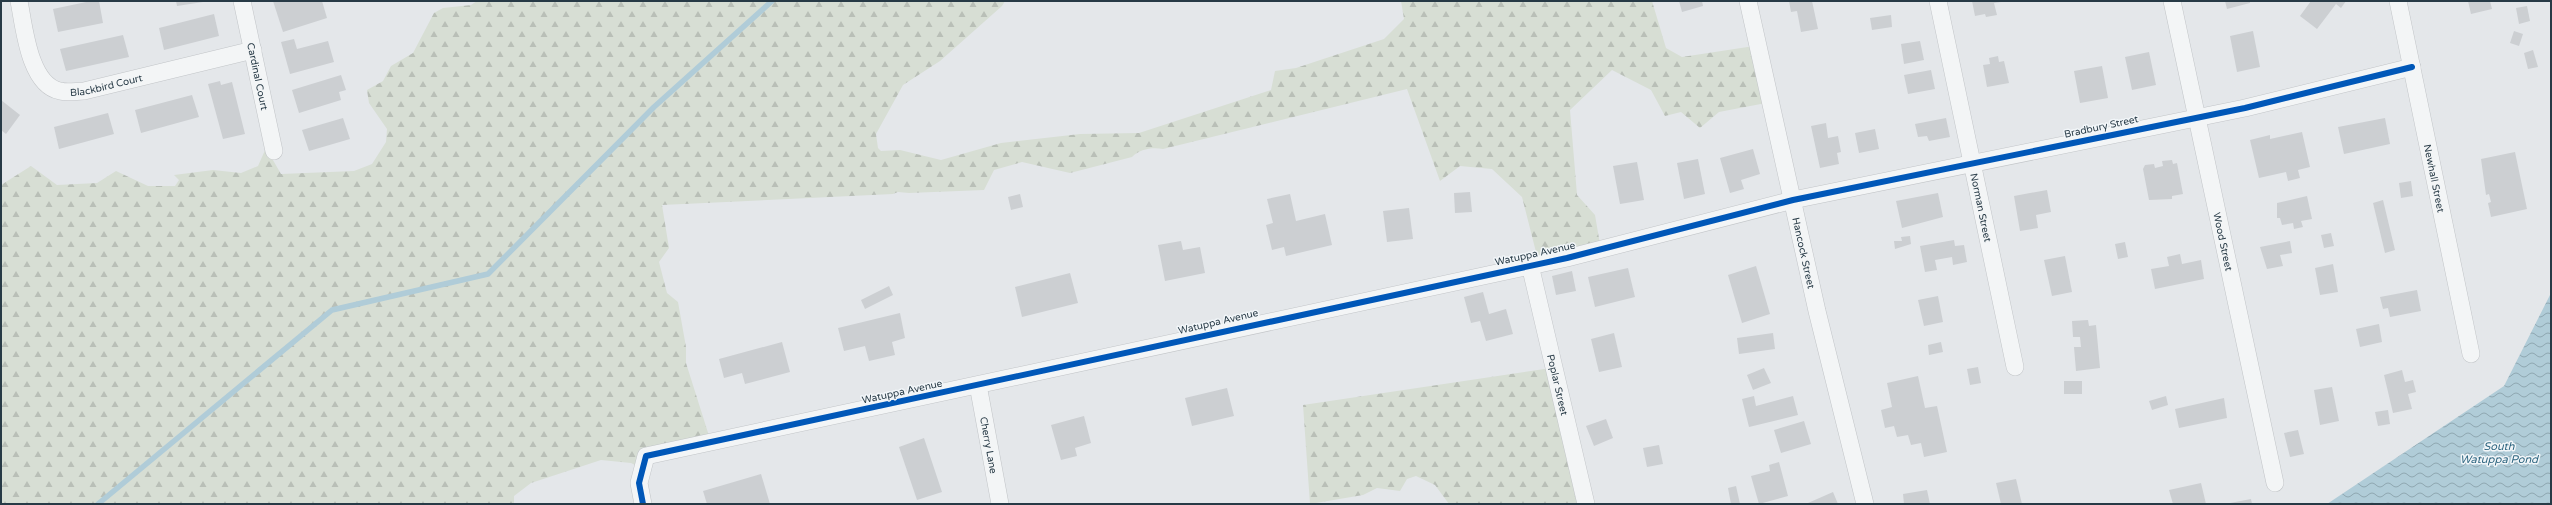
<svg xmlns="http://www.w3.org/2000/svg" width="2552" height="505" font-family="'Varela Round',sans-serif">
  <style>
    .forest { fill: url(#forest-firs) }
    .water { fill: url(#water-waves) }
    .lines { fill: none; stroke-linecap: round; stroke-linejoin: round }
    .stream { stroke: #b0ccd8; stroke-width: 5.5 }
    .building { fill: #cccfd2 }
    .minor-casing { stroke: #c2c5c8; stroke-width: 18 }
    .minor { stroke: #f3f5f6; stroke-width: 17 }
    .cycleway-casing { stroke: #f2f6f9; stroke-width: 8 }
    .cycleway { stroke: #0057b8; stroke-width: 6 }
    .labels { text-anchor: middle; stroke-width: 3; stroke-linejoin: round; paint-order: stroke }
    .street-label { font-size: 10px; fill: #273a46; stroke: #f2f6f9 }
    .water-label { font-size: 11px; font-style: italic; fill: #2c647f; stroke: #f2f6f9 }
  </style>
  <defs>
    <pattern id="forest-firs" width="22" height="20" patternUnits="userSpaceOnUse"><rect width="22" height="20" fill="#d7ded4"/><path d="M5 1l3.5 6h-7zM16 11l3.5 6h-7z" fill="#b9bfb7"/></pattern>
    <pattern id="water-waves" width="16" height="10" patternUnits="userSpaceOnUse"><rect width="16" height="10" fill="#b0ccd8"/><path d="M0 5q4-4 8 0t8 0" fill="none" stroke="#8fa7b1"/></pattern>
  </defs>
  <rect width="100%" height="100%" fill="#e4e7ea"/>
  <g class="forest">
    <path d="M477,1H1005L1002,6L940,61L903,85L876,134L878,148L881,151L900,150L941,160L1001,143L1080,134L1139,133L1271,90L1275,71L1296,68L1384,39L1404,19L1401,1H1652L1666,48L1682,57L1754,46L1766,103L1719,112L1700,128L1681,112L1665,116L1651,90L1612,70L1570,110L1577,195L1595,215L1601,250L1537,256L1522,197L1492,169L1460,166L1440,181L1407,89L1163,149C1152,147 1140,149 1132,157L1070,173L1022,162L994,170L984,190L909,193L898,192L893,194L662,205L669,248L659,262L667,293L678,302L686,347V363L710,439L649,457L641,468L631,463L601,460L531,483L514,496V504H1V185L31,166L57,185L97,183L116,171L148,186H175L179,180L174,175L213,170L241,173L258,166L266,148L281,174L354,171L372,164L386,142L387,129L369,103L367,90L383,81L391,66L413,53L434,13L443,8L471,5Z"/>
    <polygon points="1551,368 1581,504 1449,504 1435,485 1416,476 1407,479 1400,491 1377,488 1363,495 1310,504 1303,405"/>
  </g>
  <polygon class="water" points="2551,293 2551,504 2327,504 2504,386"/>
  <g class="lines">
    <polyline class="stream" points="98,504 332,310 488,274 654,107 772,1"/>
  </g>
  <g class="building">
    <polygon points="91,1 99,1 103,23 58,32 53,9"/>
    <polygon points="176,1 203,1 203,2 177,6"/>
    <polygon points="273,1 322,1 327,18 283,32"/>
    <polygon points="1679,1 1702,1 1703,6 1682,12"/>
    <polygon points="1789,1 1812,1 1818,29 1801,32 1797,11 1791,12"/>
    <polygon points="1972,1 2001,1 2001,2 1994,3 1997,15 1986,17 1985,14 1975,16"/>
    <polygon points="2225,1 2250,1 2250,3 2227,9"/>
    <polygon points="2311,1 2346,1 2341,8 2336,4 2317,29 2300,16"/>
    <polygon points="2468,1 2490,1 2492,9 2471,14"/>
    <polygon points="2527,6 2530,21 2519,24 2516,8"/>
    <polygon points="214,14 219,36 164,50 159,28"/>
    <polygon points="1891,15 1892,27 1872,30 1870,18"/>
    <polygon points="2253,31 2260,67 2237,72 2230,36"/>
    <polygon points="2514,31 2523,34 2519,46 2510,43"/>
    <polygon points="123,35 129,57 66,71 60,49"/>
    <polygon points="294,39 297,49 328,41 334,62 290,74 281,42"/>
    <polygon points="1920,41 1924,60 1904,64 1901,44"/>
    <polygon points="2533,50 2538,67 2528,69 2524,53"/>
    <polygon points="2149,52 2156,85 2132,90 2125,57"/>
    <polygon points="1998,56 1999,62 2004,61 2009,83 1987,87 1983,65 1990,64 1989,58"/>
    <polygon points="2102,66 2108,98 2080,103 2074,71"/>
    <polygon points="1931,70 1935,89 1908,94 1904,75"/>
    <polygon points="341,75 346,90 339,92 341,100 299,113 292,90"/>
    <polygon points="220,81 221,85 232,82 245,134 223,139 208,84"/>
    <polygon points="192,95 199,117 141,133 135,110"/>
    <polygon points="1,100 20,115 6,134 1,130"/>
    <polygon points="108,113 114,134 59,149 54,127"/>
    <polygon points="343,118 350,139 309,151 302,130"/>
    <polygon points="1946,118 1950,137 1929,141 1927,136 1918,137 1915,124"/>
    <polygon points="2385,118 2390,144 2344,154 2338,127"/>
    <polygon points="1826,123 1828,138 1838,136 1841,152 1837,153 1839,164 1820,168 1811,126"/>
    <polygon points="1875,129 1879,149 1859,153 1855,133"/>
    <polygon points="2302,132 2310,167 2298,170 2300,178 2288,181 2286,172 2259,178 2250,140 2270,135 2270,139"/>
    <polygon points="1753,149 1760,174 1741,180 1744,189 1730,193 1720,158"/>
    <polygon points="2515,152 2527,209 2491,217 2488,203 2491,202 2489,194 2486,195 2481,159"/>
    <polygon points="1698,159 1705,194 1684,199 1677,163"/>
    <polygon points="2172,160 2173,164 2177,163 2183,194 2172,196 2172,199 2149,200 2143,169 2145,165 2154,164 2155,168 2163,166 2162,161"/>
    <polygon points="1637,162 1644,200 1620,204 1613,166"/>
    <polygon points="2411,181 2413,196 2401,198 2399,183"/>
    <polygon points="2047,190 2051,212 2036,215 2038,228 2020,231 2014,196"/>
    <polygon points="1470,192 1472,212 1455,213 1454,193"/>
    <polygon points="1938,193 1943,217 1902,228 1896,201"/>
    <polygon points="1020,194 1023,207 1011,210 1008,197"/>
    <polygon points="1290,194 1296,221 1325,214 1332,245 1286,256 1284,247 1272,250 1266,225 1273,223 1267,199"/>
    <polygon points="2307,196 2312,219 2301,221 2303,227 2294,229 2293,223 2282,225 2280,218 2277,218 2277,203"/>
    <polygon points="2383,200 2395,250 2385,253 2373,203"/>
    <polygon points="1409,208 1413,239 1387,242 1383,211"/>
    <polygon points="2331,233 2334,246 2324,248 2321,235"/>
    <polygon points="1910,236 1911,244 1895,249 1894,241 1902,241 1901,237"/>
    <polygon points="1954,240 1955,246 1964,245 1967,262 1953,265 1952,257 1935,260 1937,270 1925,272 1920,246"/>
    <polygon points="1181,241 1183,250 1200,247 1205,273 1165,281 1158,245"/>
    <polygon points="2290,241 2292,253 2280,255 2283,266 2267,269 2260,247"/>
    <polygon points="2125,242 2128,257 2118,259 2115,244"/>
    <polygon points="2180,254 2182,264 2201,260 2204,279 2155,289 2151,269 2169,266 2167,257"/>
    <polygon points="2065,256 2072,292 2052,296 2044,260"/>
    <polygon points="2333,264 2338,292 2320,295 2315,268"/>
    <polygon points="1756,266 1770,314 1742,323 1728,275"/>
    <polygon points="1628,268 1635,297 1595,307 1588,277"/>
    <polygon points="1572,271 1576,291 1556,295 1552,276"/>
    <polygon points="1070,273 1078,303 1022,317 1015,287"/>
    <polygon points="889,286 893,295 865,309 861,300"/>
    <polygon points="2417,290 2421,311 2390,317 2388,308 2383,309 2380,297"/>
    <polygon points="1483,292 1489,314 1506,309 1513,334 1486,341 1480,321 1471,323 1464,297"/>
    <polygon points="1938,296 1943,322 1924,326 1918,300"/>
    <polygon points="900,313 905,338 892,342 895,355 869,361 865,346 844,351 838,328"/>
    <polygon points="2088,320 2089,326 2096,325 2100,368 2076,371 2074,347 2081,347 2080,337 2073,337 2072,321"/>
    <polygon points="2379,324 2382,342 2360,347 2356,329"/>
    <polygon points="1614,333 1622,367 1599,372 1591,339"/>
    <polygon points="1773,333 1775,349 1739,354 1737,338"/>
    <polygon points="782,342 790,372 745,384 742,373 724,378 719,359"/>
    <polygon points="1941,342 1943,352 1929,355 1928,345"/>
    <polygon points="1978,367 1981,383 1970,385 1967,369"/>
    <polygon points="1764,368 1771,383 1753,390 1747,375"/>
    <polygon points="2402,370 2405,382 2413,380 2416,392 2408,394 2412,409 2393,413 2384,375"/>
    <polygon points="1918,376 1925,408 1937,406 1947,452 1924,457 1921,443 1911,445 1908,435 1897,437 1894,426 1885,428 1881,410 1892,407 1887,383"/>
    <rect x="2064" y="381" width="18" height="13"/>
    <polygon points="2332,387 2339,421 2320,425 2314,390"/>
    <polygon points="1227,388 1234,416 1192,426 1185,398"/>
    <polygon points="1754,396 1756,406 1793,396 1798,415 1749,427 1742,399"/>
    <polygon points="2166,396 2168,405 2152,410 2149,401"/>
    <polygon points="2224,398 2227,418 2179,428 2175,409"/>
    <polygon points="2388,410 2390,424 2378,426 2375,412"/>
    <polygon points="1084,416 1091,443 1075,448 1077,456 1061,460 1051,425"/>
    <polygon points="1606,419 1613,438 1594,446 1586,426"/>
    <polygon points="1804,421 1811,444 1781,453 1774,430"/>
    <polygon points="2298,430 2304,454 2290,457 2284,433"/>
    <polygon points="924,438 942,492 917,500 899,447"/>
    <polygon points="1659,445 1663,464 1647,467 1643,448"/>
    <polygon points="1779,462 1788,496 1759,504 1751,476 1770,471 1769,465"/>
    <polygon points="761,474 770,504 707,504 703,491"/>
    <polygon points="2016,479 2022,504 2001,504 1996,483"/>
    <polygon points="2201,483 2206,504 2173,504 2169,490"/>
    <polygon points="1736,486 1740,504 1731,504 1728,488"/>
    <polygon points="1927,490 1930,504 1904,504 1903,494"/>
    <polygon points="1833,492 1838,504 1809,504 1808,503"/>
    <polygon points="2251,499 2252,504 2230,504 2230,503"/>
  </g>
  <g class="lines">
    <defs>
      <g id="minor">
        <path id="s1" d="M19,1C24,26 29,85 60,91C67,93 77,91 84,91L253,50"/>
        <path id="s2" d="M242,1L274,151"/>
        <path id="s3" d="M1748,1L1817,311L1865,504"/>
        <path id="s4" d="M1938,1L2015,367"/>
        <path id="s5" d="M2172,1L2275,483"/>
        <path id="s6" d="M2398,1L2471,354"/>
        <path id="s7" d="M1530,265L1586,504"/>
        <path id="s8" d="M978,385L1000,504"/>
        <polyline points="643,504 639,483 646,456 1567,258 1793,200 2245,108 2412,67"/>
      </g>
    </defs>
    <use href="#minor" class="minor-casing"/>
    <use href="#minor" class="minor"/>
    <defs>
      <polyline id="cycleway" points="643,504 639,483 646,456 1567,258 1793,200 2245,108 2412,67"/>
    </defs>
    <use href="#cycleway" class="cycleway-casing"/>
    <use href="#cycleway" class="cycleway"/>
  </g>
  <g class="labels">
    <g class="street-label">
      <text dy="4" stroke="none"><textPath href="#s2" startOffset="77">Cardinal Court</textPath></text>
      <text dy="4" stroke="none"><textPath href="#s1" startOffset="151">Blackbird Court</textPath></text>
      <text transform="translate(2101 126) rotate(-12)" y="4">Bradbury Street</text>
      <text dy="4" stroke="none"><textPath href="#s6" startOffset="181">Newhall Street</textPath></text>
      <text dy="4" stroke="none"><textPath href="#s4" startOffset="211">Norman Street</textPath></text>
      <text dy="4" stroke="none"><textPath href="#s5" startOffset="246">Wood Street</textPath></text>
      <text transform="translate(1535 253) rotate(-12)" y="4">Watuppa Avenue</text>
      <text dy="4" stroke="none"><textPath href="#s3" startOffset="258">Hancock Street</textPath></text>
      <text transform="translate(1218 321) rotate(-13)" y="4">Watuppa Avenue</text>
      <text dy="4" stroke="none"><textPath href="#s7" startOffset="123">Poplar Street</textPath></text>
      <text transform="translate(902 391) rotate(-12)" y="4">Watuppa Avenue</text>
      <text dy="4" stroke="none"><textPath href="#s8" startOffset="61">Cherry Lane</textPath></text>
    </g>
    <g class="water-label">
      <text x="2499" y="450">South<tspan x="2499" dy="13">Watuppa Pond</tspan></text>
    </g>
  </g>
  <rect width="2552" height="505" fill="none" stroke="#273a46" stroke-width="4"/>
</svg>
